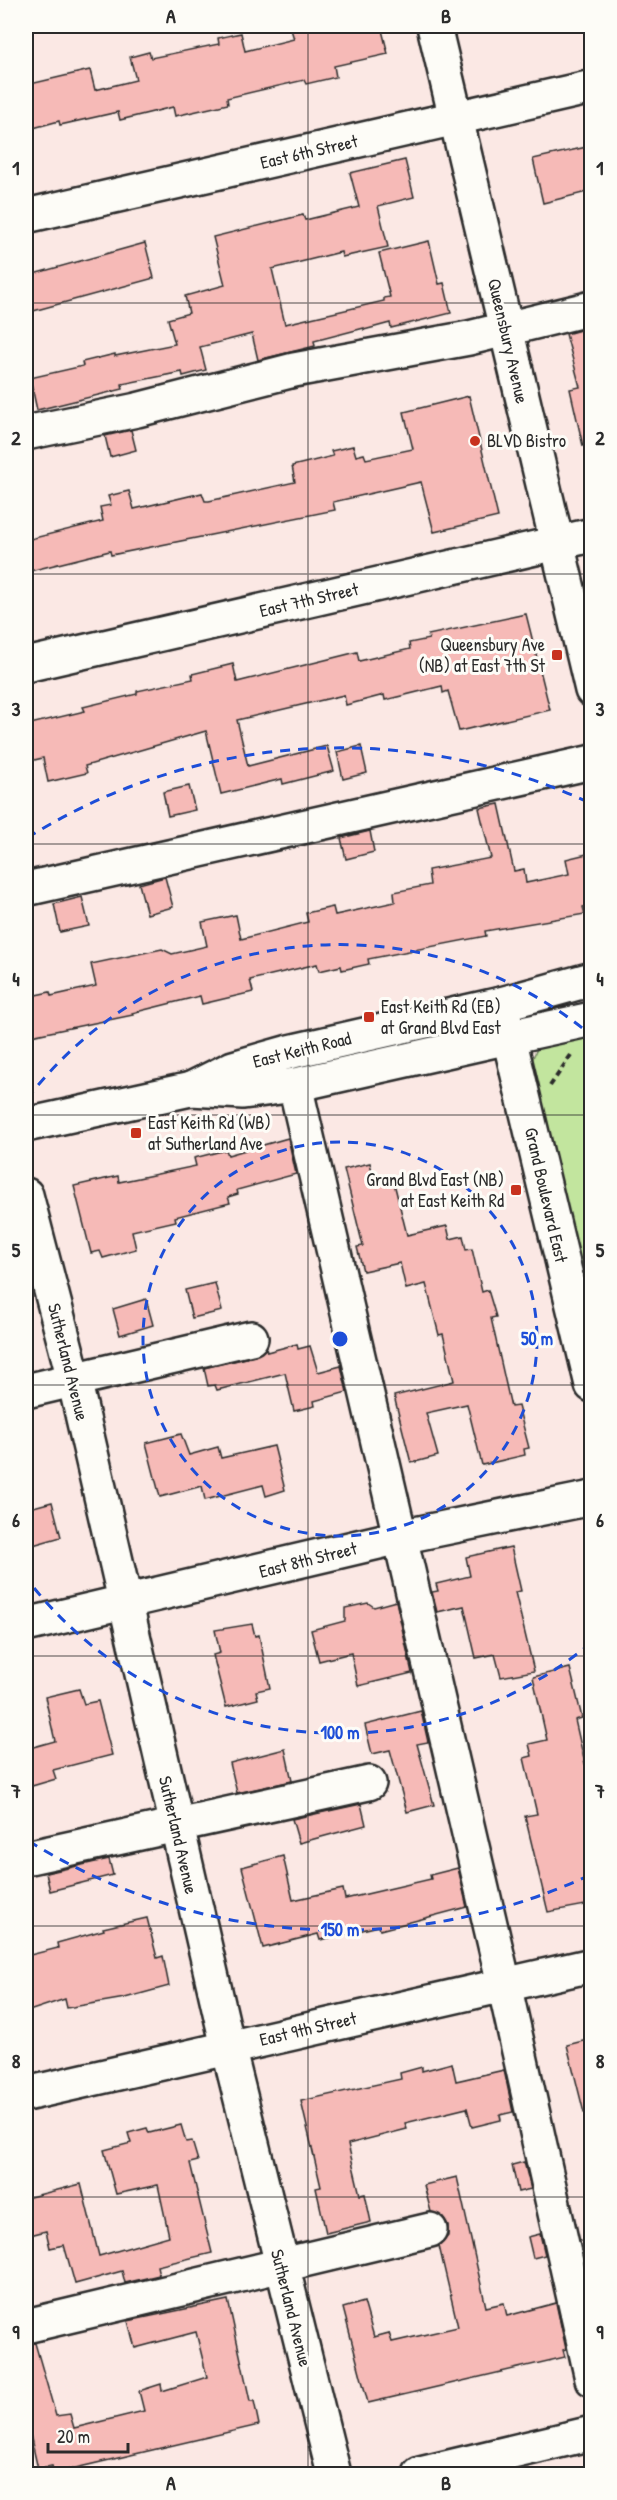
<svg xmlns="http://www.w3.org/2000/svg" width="617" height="2500" font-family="'Patrick Hand',sans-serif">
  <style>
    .park { fill: #c2e59e; stroke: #768864; stroke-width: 1.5 }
    .building { fill: #f6bab7; stroke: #2b2b2b; stroke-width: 1.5 }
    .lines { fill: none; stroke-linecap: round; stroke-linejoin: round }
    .minor-casing { stroke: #2b2b2b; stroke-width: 38 }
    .major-casing { stroke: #2b2b2b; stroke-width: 38 }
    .path { stroke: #2b2b2b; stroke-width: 4; stroke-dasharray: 6 4.5; stroke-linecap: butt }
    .minor { stroke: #fdfcf7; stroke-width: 33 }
    .major { stroke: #fdfcf7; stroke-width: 33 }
    .grid { fill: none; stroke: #2b2b2b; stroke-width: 1.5; stroke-opacity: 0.55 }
    .ring { fill: none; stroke: #1d4ed8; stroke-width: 3; stroke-dasharray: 10 8 }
    .poi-dot { fill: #c8321e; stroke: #fdfcf7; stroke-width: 2 }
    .labels { text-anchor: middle; stroke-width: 6; stroke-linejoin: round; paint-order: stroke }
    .street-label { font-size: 18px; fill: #2b2b2b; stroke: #fdfcf7 }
    .poi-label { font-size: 18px; fill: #2b2b2b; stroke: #fdfcf7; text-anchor: start }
    .centre { fill: #1d4ed8; stroke: #fdfcf7; stroke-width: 3 }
    .ring-label { font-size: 18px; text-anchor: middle; font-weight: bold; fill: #1d4ed8; stroke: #fdfcf7; stroke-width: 6; stroke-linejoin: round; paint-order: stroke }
    .neatline { fill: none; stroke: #2b2b2b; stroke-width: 2 }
    .grid-label { font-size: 20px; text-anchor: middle; font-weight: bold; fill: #2b2b2b }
  </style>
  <rect width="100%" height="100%" fill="#fbe8e4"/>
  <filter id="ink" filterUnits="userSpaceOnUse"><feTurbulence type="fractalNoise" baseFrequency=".0167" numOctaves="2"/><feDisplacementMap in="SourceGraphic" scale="12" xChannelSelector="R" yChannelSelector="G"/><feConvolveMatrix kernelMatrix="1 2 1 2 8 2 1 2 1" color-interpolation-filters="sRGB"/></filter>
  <g filter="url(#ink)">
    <polygon class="park" points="591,1026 591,1321 532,1060 540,1042"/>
    <g class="building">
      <polygon points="290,26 381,26 388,54 334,66 336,77 306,84 304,80 227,98 228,104 175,116 173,107 120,120 118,112 60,125 59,121 26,130 26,85 90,70 95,90 136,80 130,57 149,52 151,58 219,44 218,38 241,33 245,51 294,39"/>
      <polygon points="591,146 591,191 543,203 533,159"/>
      <polygon points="405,160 414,197 378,206 388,247 342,257 341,252 272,269 285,324 384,301 384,298 390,297 379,253 429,241 439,284 444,283 451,313 391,328 390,323 364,330 364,328 314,341 315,346 258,360 252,334 200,347 206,370 183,376 182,372 122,384 123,389 37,410 30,378 83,366 82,362 115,354 115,356 175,344 168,319 189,313 185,296 225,285 213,237 303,215 305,220 359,207 350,173"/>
      <polygon points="145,243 154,278 26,313 26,276"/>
      <polygon points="591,327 591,445 583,446 570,389 580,387 566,334"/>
      <polygon points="469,396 498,517 434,532 421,482 333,502 335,510 111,555 110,551 26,572 26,540 103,521 100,507 111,505 108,496 129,491 134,509 202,493 205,501 209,501 295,482 292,466 333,456 331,451 353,446 356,456 364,454 366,459 413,449 404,412"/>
      <polygon points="131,430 136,450 110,457 105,436"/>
      <polygon points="526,614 550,710 459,731 448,691 443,693 442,686 385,700 384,695 346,705 344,695 237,720 248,766 327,746 334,771 283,784 282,779 221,794 206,731 85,766 87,773 48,782 43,758 30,761 26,725 85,711 83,707 137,694 137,691 193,679 192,674 233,664 237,682 357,652 359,661 410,649 409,643 429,639 428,635"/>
      <polygon points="361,746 367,773 343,779 337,752"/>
      <polygon points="189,786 195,810 168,816 163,792"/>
      <polygon points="499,804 514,871 524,869 526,883 569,874 566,859 591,853 591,905 583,907 585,914 485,931 486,936 368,959 369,964 342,970 341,966 319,971 317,964 250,980 253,992 202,1004 200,996 132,1013 133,1015 26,1037 26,997 50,992 51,996 96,986 91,964 162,949 172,954 207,946 202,922 236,915 241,939 308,922 306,913 333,907 335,915 395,902 394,892 430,885 428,870 491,858 479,808"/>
      <polygon points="370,831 374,852 346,859 341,838"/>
      <polygon points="165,877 173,907 147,914 139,884"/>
      <polygon points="82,897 89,926 60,932 54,904"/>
      <polygon points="288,1138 296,1174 237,1190 238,1194 228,1197 230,1203 175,1217 176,1221 132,1231 136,1249 103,1258 100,1251 91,1253 74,1186 118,1176 119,1182 196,1166 194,1158 226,1150 228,1155"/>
      <polygon points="370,1163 375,1184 393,1179 407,1235 447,1226 450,1239 463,1236 466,1250 472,1249 482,1292 488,1290 496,1317 491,1318 511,1407 518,1406 529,1448 524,1449 525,1455 482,1465 467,1404 426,1413 438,1456 411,1463 394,1396 454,1381 443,1334 439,1335 426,1284 406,1289 400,1263 363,1271 357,1247 363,1246 344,1169"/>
      <polygon points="215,1283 222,1311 192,1318 185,1290"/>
      <polygon points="146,1299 153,1325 120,1335 113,1309"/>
      <polygon points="297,1344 298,1349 310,1346 318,1372 341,1366 347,1392 314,1401 315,1406 294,1411 285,1373 217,1390 215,1385 208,1386 204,1368 255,1356 266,1348 267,1352"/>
      <polygon points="181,1434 189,1455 218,1447 221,1458 274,1446 285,1490 266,1496 263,1485 205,1500 202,1486 160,1497 146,1443"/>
      <polygon points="52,1502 61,1537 26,1547 26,1509"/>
      <polygon points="511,1547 521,1591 515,1592 534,1671 501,1677 495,1654 476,1658 464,1606 437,1612 432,1592 438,1591 436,1584 470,1576 466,1557"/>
      <polygon points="396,1601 412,1673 358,1686 351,1653 319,1661 311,1630 345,1621 345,1608 368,1603 374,1607"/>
      <polygon points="252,1624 255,1636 259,1635 270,1688 256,1691 258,1699 226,1707 213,1655 220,1653 215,1630"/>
      <polygon points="570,1668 582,1718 575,1720 585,1764 591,1763 591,1904 548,1912 525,1816 537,1814 524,1758 532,1756 529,1744 547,1740 533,1677"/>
      <polygon points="79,1689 84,1704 98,1701 112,1755 53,1770 56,1779 32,1786 26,1764 26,1749 55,1741 45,1697"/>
      <polygon points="421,1711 428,1742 417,1744 434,1805 407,1812 390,1750 372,1754 365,1725"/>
      <polygon points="285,1749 292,1781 237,1793 230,1763"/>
      <polygon points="361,1804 366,1825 299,1843 292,1819"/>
      <polygon points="283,1856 293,1900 343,1889 345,1899 431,1879 430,1875 458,1868 467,1907 380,1930 379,1926 320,1940 318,1934 263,1948 242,1867"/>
      <polygon points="109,1859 113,1875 50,1891 46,1873"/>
      <polygon points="147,1918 157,1958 163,1956 169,1986 125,1998 67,2008 65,1999 26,2012 26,1956 58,1948 57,1943 104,1930 103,1928"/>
      <polygon points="591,2039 591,2112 584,2113 567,2045"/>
      <polygon points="452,2063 456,2081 504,2070 513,2112 500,2115 501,2120 472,2127 467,2108 405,2123 407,2129 348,2144 360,2195 365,2194 371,2222 326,2233 316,2188 321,2187 301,2101 401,2079 400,2073 422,2067 422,2071"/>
      <polygon points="181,2125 186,2142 192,2141 198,2161 190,2163 212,2253 157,2266 159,2275 125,2283 122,2271 75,2284 64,2245 50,2248 46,2231 26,2236 26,2198 81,2184 99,2256 169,2236 158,2185 116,2194 104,2150 131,2143 128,2133 147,2128 149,2133"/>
      <polygon points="524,2162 531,2189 518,2192 512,2165"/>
      <polygon points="457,2177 486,2307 504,2303 507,2316 556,2303 566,2349 563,2350 565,2357 368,2403 343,2308 364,2302 374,2337 389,2333 392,2342 458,2327 439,2246 448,2236 448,2225 443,2217 431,2212 424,2185"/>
      <polygon points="540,2234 545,2255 533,2258 528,2237"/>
      <polygon points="228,2300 250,2401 254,2401 259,2425 54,2473 52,2466 38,2469 26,2417 26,2344 35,2343 56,2416 70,2414 74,2428 144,2411 139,2391 161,2384 162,2391 207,2377 196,2332 135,2348 128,2321"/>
    </g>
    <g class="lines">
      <defs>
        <g id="minor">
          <polyline points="434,26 592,690"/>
          <polyline points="26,216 592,87"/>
          <polyline points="26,433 137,410 294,370 469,338 592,308"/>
          <polyline points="26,665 592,535"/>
          <polyline points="26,889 592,762"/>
          <polyline points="501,1004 592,979"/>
          <polyline points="509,1037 592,1019"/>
          <polyline points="295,1085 504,1984 592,2379"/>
          <polyline points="26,1195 74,1379 228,2047 334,2474"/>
          <polyline points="26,1391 251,1338"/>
          <polyline points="26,1625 400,1537 592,1498"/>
          <polyline points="26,1858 369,1783"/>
          <polyline points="26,2094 592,1965"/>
          <polyline points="26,2326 430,2230"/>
          <polyline points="420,2474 592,2433"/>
        </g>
        <g id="major">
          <polyline points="191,1089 233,1068 289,1052 501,1004 592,1385"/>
          <polyline points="26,1125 191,1089 243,1092 295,1085 509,1037"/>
        </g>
      </defs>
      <use href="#minor" class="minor-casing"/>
      <use href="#major" class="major-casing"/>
      <polyline class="path" points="550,1086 571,1055"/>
      <use href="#minor" class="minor"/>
      <use href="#major" class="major"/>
    </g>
  </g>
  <path class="grid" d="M308,26V2474M26,303H592M26,574H592M26,844H592M26,1115H592M26,1385H592M26,1656H592M26,1926H592M26,2197H592"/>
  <g class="ring">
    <circle cx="340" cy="1339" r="197"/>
    <path d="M591 1643A394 394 0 0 1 27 1579M27 1099A394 394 0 0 1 591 1035"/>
    <path d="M590 1875A591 591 0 0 1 27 1840M27 838A591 591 0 0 1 590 803"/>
  </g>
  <g class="poi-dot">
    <circle cx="475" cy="441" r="6"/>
    <rect x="551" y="649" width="12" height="12" rx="3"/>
    <rect x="363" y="1011" width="12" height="12" rx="3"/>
    <rect x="130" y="1127" width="12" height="12" rx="3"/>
    <rect x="510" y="1184" width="12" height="12" rx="3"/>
  </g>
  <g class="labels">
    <g class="street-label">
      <text transform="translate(309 152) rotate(-13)" y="6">East 6th Street</text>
      <text transform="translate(508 341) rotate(77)" y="6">Queensbury Avenue</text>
      <text transform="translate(309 600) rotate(-13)" y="6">East 7th Street</text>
      <text transform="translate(302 1050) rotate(-14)" y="6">East Keith Road</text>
      <text transform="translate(546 1195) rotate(77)" y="6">Grand Boulevard East</text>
      <text transform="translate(68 1362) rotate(76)" y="6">Sutherland Avenue</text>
      <text transform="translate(308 1560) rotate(-14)" y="6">East 8th Street</text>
      <text transform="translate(178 1835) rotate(77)" y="6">Sutherland Avenue</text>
      <text transform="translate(308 2029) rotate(-13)" y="6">East 9th Street</text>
      <text transform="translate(291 2308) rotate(76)" y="6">Sutherland Avenue</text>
    </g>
    <g class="poi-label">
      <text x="487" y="447">BLVD Bistro</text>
      <text x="545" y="651" text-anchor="end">Queensbury Ave<tspan x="545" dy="21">(NB) at East 7th St</tspan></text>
      <text x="381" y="1013">East Keith Rd (EB)<tspan x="381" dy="21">at Grand Blvd East</tspan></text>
      <text x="148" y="1129">East Keith Rd (WB)<tspan x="148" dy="21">at Sutherland Ave</tspan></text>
      <text x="504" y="1186" text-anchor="end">Grand Blvd East (NB)<tspan x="504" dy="21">at East Keith Rd</tspan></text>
    </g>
  </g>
  <circle cx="340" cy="1339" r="9" class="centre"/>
  <g class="ring-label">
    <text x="537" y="1345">50 m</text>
    <text x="340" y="1739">100 m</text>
    <text x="340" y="1936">150 m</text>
  </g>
  <rect width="617" height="2500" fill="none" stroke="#fdfcf7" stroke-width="66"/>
  <path d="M48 2443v9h80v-9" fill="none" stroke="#2b2b2b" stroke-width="3"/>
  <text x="57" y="2443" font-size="18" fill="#2b2b2b" stroke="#fdfcf7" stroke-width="4.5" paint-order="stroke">20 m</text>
  <rect x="33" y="33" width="551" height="2434" class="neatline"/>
  <g class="grid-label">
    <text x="171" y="23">A</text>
    <text x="446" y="23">B</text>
    <text x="16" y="175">1</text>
    <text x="600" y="175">1</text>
    <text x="16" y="445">2</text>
    <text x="600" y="445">2</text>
    <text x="16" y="716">3</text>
    <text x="600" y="716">3</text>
    <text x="16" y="986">4</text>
    <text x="600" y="986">4</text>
    <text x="16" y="1257">5</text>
    <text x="600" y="1257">5</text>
    <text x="16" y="1527">6</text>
    <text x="600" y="1527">6</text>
    <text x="16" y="1798">7</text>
    <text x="600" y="1798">7</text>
    <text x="16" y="2068">8</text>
    <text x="600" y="2068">8</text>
    <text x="16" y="2339">9</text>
    <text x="600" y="2339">9</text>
    <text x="171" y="2490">A</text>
    <text x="446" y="2490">B</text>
  </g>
</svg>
